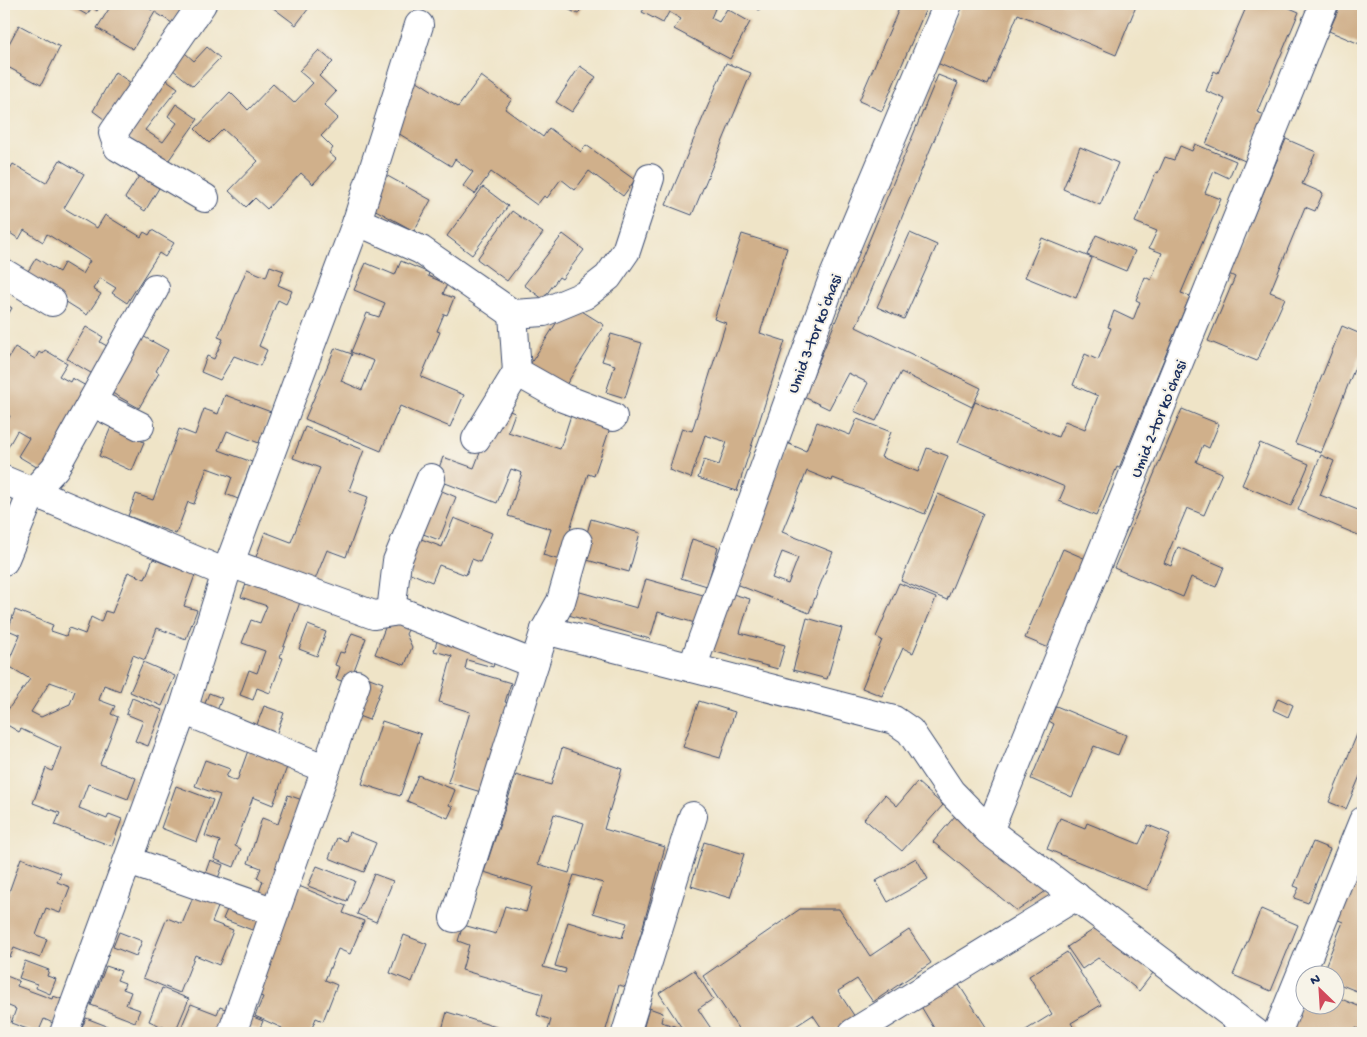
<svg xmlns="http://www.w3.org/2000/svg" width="1367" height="1037" font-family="'Gochi Hand',sans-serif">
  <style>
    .building { fill: #d0b08b; fill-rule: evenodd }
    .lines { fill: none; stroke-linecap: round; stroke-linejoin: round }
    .minor-casing { stroke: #3b4a6e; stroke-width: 30 }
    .minor { stroke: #fff; stroke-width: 28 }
    .labels { text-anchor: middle; stroke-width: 4; stroke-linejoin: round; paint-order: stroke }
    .street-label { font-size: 16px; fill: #1b2f5e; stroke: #f7f3e8 }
  </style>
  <rect width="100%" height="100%" fill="#f7f3e8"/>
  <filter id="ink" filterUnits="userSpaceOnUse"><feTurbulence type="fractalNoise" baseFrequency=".02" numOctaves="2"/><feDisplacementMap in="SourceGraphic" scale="10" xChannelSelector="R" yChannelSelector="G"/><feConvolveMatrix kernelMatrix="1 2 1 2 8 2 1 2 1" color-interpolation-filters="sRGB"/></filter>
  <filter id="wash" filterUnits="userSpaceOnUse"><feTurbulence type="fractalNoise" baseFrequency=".0096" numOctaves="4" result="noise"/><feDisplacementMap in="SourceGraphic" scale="20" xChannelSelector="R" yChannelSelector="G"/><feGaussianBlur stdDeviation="1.12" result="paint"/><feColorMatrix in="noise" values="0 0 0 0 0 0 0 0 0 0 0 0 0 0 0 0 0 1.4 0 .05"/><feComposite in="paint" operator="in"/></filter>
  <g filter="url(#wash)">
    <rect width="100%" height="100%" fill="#efe4c7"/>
    <g id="blocks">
      <g class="building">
        <polygon points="68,4 101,4 97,11 92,7 87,15"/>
        <polygon points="112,4 141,4 152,10 155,4 184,4 172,23 155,12 133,49 97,28"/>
        <polygon points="268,4 312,4 296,25"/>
        <polygon points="557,4 584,4 578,14"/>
        <polygon points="647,4 717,4 711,18 719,22 727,9 750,22 730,59 674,29 681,19 669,12 663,23 642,12"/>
        <polygon points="747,4 763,4 759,10"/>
        <polygon points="901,4 928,4 882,111 859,101"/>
        <polygon points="962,4 1137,4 1116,55 1018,14 988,85 937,63"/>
        <polygon points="1242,4 1280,4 1299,12 1257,112 1265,115 1245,161 1206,144 1225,99 1206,91 1214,71 1218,73 1245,10 1240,8"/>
        <polygon points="1341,4 1363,4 1362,45 1329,31"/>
        <polygon points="19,25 60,47 41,85 4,65 4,53"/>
        <polygon points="207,47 220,58 193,86 172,69 185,53 194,61"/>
        <polygon points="319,50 333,62 319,76 336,92 324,105 338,118 321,136 333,148 329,153 336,159 313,184 301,173 267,209 255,198 246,207 229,191 258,161 223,129 209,143 195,129 230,92 248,110 273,84 294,103 313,83 299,71"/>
        <polygon points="726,63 751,73 692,215 666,205"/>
        <polygon points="580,66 596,77 572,112 556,102"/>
        <polygon points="115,72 134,85 108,122 93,111"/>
        <polygon points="938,75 958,83 856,327 981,388 972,407 901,372 876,421 854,411 868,383 848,373 829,409 804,397"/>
        <polygon points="481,76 512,99 505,109 543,137 549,128 581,152 586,145 635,180 623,196 589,171 575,190 561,179 547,198 544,196 537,205 491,172 475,194 463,186 473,172 455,159 451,166 393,130 411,77 458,107"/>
        <polygon points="164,78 178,88 145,130 163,142 177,123 168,116 176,104 198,119 166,164 124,134"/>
        <polygon points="1286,139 1316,152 1302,184 1323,193 1315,211 1305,207 1270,292 1285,298 1257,361 1208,341 1235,277 1229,274"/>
        <polygon points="1195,144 1236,161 1229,178 1214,171 1205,193 1221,199 1181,293 1190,296 1119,468 1117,467 1096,516 1059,501 1065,487 958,442 975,402 1058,437 1065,421 1085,429 1098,396 1073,385 1085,354 1098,360 1111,328 1108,327 1114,311 1133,320 1140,302 1136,300 1145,277 1151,280 1162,253 1149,248 1157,231 1135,222 1156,172 1158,173 1165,157 1174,160 1180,146 1192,151"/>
        <polygon points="1080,147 1118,163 1100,205 1063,189"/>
        <polygon points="60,160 84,174 64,208 97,228 105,215 141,237 144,232 149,235 152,230 174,243 165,257 159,253 127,303 112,293 116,288 100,278 93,289 101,294 87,315 25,276 36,258 59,272 64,263 82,274 90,261 47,234 43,242 24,230 19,239 4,229 4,165 10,169 13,164 46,183"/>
        <polygon points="382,173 431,200 414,231 370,207"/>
        <polygon points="139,176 159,188 145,211 125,198"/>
        <polygon points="483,187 508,206 472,255 447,236"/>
        <polygon points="512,211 543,233 507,281 477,259"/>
        <polygon points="910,233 937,245 904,319 877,307"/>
        <polygon points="563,234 584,250 562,279 559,277 543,299 524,285"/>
        <polygon points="742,234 787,248 760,333 785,341 737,491 698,478 704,460 719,465 727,442 705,435 691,478 669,470 682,428 692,431 726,323 714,319"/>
        <polygon points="1096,235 1135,251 1126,271 1087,255"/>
        <polygon points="1042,238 1092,258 1076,298 1025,277"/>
        <polygon points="401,261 429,273 428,276 447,284 443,294 454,298 447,315 444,314 437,331 440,332 421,377 464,395 450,427 400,406 381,451 305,419 335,348 352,354 341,381 362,390 374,361 351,352 367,313 379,317 385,303 354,290 366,263 395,275"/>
        <polygon points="270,266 284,271 278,285 292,291 286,304 278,300 259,346 267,350 260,366 234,356 220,380 201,372 207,356 214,359 223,339 218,337 247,269 266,277"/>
        <polygon points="4,303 12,308 4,321"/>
        <polygon points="569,303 604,325 564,388 529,366"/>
        <polygon points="1342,326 1363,335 1363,347 1321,453 1295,443"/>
        <polygon points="86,327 103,337 100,342 112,349 96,376 67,359"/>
        <polygon points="137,333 168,350 156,371 159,373 139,408 105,389"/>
        <polygon points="611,334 642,343 625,398 606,392 615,365 602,361"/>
        <polygon points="15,347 35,359 39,352 42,354 45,350 67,363 59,376 70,382 72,378 93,390 45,472 18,456 29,438 17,431 8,447 4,444 4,427 10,416 4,412 4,357 8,359"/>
        <polygon points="225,395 271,412 259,443 227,431 219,450 252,462 238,499 226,494 232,477 207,468 194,504 188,502 176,534 128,516 136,494 153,500 179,429 195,435 204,409 218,414"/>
        <polygon points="498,407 515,413 508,432 560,449 572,412 611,425 594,476 588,474 560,560 543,555 551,529 508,516 522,473 511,469 497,503 435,479 443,457 474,468"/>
        <polygon points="1182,409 1219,424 1209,448 1203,445 1196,462 1222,473 1204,515 1187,508 1164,563 1171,566 1178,547 1224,567 1216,587 1191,577 1183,597 1114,568"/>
        <path d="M857,419L891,432L881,457L918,472L927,448L948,456L925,514L833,478L832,481L807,471L782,532L833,552L809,613L733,583L787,443L806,451L817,422L850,435ZM782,552L798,558L788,584L772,578Z"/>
        <polygon points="111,427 144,442 132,471 99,456"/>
        <polygon points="305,427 364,450 349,490 368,497 346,557 327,550 312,587 253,565 265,532 291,542 320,468 293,458"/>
        <polygon points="1260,443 1309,464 1291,506 1242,485"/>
        <polygon points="1321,455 1334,461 1320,495 1363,512 1363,537 1298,510"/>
        <polygon points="435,488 456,497 439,540 418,532"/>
        <polygon points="938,494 983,513 947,600 901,581"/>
        <polygon points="4,505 13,509 4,529"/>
        <polygon points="454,518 492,533 480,562 472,559 466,575 439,565 432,582 403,570 416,537 442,547"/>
        <polygon points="591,519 640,533 629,572 580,558"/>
        <polygon points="692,539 718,547 707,586 681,578"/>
        <polygon points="1063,549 1086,559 1049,648 1025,638"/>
        <path d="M153,559L195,575L184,606L197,610L186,639L157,628L145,660L133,655L120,691L104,685L99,700L115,706L111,714L118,717L100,764L136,778L128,799L88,784L79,808L107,819L109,814L122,819L112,846L55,825L60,813L33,803L46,768L52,771L61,748L21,729L19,732L4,723V715L30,679L7,665L20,635L8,630L15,610L53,625L51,631L66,636L69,628L85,634L91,617L101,622L105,611L112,613L128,572L145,579ZM50,682L75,691L70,704L41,717L31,712Z"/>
        <polygon points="250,574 303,594 280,657 283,658 270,693 257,688 253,700 240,695 249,670 257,673 265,651 242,643 251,620 260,623 267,606 241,597"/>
        <polygon points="646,579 703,595 695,623 658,612 650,639 565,614 573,590 637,608"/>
        <polygon points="899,583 936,598 913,653 903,648 882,696 862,688 882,640 876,637"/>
        <polygon points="729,593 750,599 740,633 785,645 778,669 712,651"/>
        <polygon points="807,618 842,628 827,679 793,670"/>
        <polygon points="388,620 409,628 406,634 412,647 405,665 375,654"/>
        <polygon points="308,625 326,632 317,656 299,649"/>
        <polygon points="352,633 366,638 349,684 336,679 340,667 335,665 340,652 344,653"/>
        <polygon points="438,638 496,656 493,667 467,660 465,669 511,683 505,702 508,703 481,792 448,782 470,712 439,702 452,656 434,651"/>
        <polygon points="143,662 175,676 162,706 130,692"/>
        <polygon points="367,677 383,683 369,720 353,714"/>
        <polygon points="209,693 222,698 215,716 202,711"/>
        <polygon points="132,698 162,710 148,746 135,741 143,721 126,714"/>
        <polygon points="1278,698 1293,705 1288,717 1273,710"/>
        <polygon points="699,701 735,712 720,758 683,747"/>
        <polygon points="264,706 284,713 276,735 256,727"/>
        <polygon points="1056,706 1126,735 1118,755 1094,746 1072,797 1031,779 1054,724 1049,721"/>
        <polygon points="1363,720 1363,769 1346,809 1329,802"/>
        <polygon points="382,721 421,734 400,796 362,784"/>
        <polygon points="250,745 290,759 273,805 253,797 235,846 241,849 234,867 214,859 220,841 205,836 220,795 195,786 205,760 230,769 226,777 237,781"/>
        <path d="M562,748L622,769L604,829L665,847L626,987L619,985L605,1033H547L551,1020L537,1015L543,994L462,970L469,945L458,941L463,925L496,934L505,906L526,912L533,887L484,872L516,775L551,785ZM554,814L584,823L569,873L538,864ZM574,875L603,883L593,913L627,923L622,938L568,922L555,966L566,969L565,973L543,967Z"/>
        <polygon points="418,775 455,790 449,805 453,807 448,818 407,801"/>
        <polygon points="917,782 943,805 902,851 864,819 885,795 897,806"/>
        <polygon points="176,786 213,800 197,842 161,828"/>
        <polygon points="288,795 308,802 271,903 257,898 263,881 257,878 261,868 248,863 262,818 278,824"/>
        <polygon points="955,816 1046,891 1017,911 933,842"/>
        <polygon points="1060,818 1085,828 1087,823 1139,844 1148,825 1170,834 1147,890 1047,849"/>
        <polygon points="349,832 376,843 364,872 329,858 337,838 346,841"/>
        <polygon points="704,842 744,854 730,898 691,886"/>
        <polygon points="1313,842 1330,849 1308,903 1294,898 1299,888 1294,886"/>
        <polygon points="21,858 61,873 57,882 70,887 60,913 46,908 36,935 47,939 40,958 14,948 10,957 4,955 4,906"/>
        <polygon points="916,858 928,879 888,902 876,881"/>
        <polygon points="210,860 223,865 215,886 202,882"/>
        <polygon points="317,866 355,881 347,901 308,886"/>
        <polygon points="1363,871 1363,980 1359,992 1334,982 1334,974 1322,974 1343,922 1336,919 1354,877 1360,879"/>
        <polygon points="374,874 393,881 376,922 357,914"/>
        <polygon points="292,883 346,906 343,913 364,921 350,954 338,949 325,980 337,985 323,1021 316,1018 310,1033 280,1033 282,1028 255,1016 263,997 248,991"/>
        <polygon points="198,885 223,895 212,922 233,930 219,965 195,955 180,993 143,978 167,918 182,924"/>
        <polygon points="232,898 268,912 260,933 223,919"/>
        <polygon points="800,909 839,909 870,956 909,930 931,963 873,1002 857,979 838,991 855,1017 830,1033 825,1033 813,1015 785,1033 741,1033 703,976"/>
        <polygon points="1261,909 1298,925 1271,991 1233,975"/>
        <polygon points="1096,928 1153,973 1139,991 1098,958 1082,969 1067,947"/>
        <polygon points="119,932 142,941 136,956 113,947"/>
        <polygon points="404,935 427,944 412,982 390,973"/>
        <polygon points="1067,952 1101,1005 1071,1023 1077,1033 1021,1033 1052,1014 1029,976"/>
        <polygon points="25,961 49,970 47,976 56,979 50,994 36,988 37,984 19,978"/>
        <polygon points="106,966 121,971 117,980 125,983 123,989 131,992 126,1005 140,1010 135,1022 91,1005"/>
        <polygon points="694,970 713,999 698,1009 714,1033 685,1033 659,993"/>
        <polygon points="4,975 19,981 17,986 52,999 53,996 62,999 53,1023 44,1019 38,1033 11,1023 16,1009 4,1004"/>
        <polygon points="956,980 990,1033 937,1033 919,1003"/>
        <polygon points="162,988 189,999 175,1032 149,1021"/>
        <polygon points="1334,996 1363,1008 1363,1031 1356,1028 1354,1033 1290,1033 1304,999 1304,1004 1334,1004"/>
        <polygon points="191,1004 217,1014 220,1007 233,1012 225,1033 179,1033"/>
        <polygon points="649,1008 663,1013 661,1022 681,1028 679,1033 642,1033"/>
        <polygon points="447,1012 516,1033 441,1033"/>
        <polygon points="4,1014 10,1017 4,1032"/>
        <polygon points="246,1014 263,1021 259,1030 242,1024"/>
        <polygon points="86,1018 112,1028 110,1033 80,1033"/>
      </g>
    </g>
  </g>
  <g filter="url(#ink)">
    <use href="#blocks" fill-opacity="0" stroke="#3b4a6e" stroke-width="1"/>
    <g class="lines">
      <defs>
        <g id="minor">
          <polyline points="202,4 113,133 118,147 205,198"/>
          <polyline points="357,221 421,250 513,314 544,312 585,295 608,277 626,251 650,178"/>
          <polyline points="4,273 52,302"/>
          <polyline points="513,314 517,372 563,398 613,417"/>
          <polyline points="92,402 140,426"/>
          <polyline points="476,439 517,372"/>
          <polyline points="4,480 226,573"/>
          <polyline points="4,561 32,493 55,468 155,288"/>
          <polyline points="230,563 374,615 399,611 534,664"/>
          <polyline points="391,612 397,561 431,478"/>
          <polyline points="545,630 561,601 578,542"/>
          <polyline points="692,668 833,278 948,4"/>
          <polyline points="183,710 326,769 356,684"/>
          <polyline points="989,831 1324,4"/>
          <polyline points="129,861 275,912"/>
          <polyline points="454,918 545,630 894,720 910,731 951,792 989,831 1256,1033"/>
          <polyline points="64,1033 183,710 226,573 357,221 419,25"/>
          <polyline points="232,1033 326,769"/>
          <polyline points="626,1033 693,816"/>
          <polyline points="853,1033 1076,896"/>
          <polyline points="1277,1033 1363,821"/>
        </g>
      </defs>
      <use href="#minor" class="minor-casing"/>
      <use href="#minor" class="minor"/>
    </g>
  </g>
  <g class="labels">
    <g class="street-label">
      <text transform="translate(813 333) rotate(-69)" y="6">Umid 3-tor koʻchasi</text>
      <text transform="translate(1157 418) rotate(-68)" y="6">Umid 2-tor koʻchasi</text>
    </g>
  </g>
  <rect width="1367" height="1037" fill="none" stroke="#f7f3e8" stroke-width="20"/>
  <g transform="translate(1320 990) rotate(335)"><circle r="24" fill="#f7f3e8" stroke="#9fa5b1"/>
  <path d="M0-4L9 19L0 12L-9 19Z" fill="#d1495b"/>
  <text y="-8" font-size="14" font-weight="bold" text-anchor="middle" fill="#1b2f5e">N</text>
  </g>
</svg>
